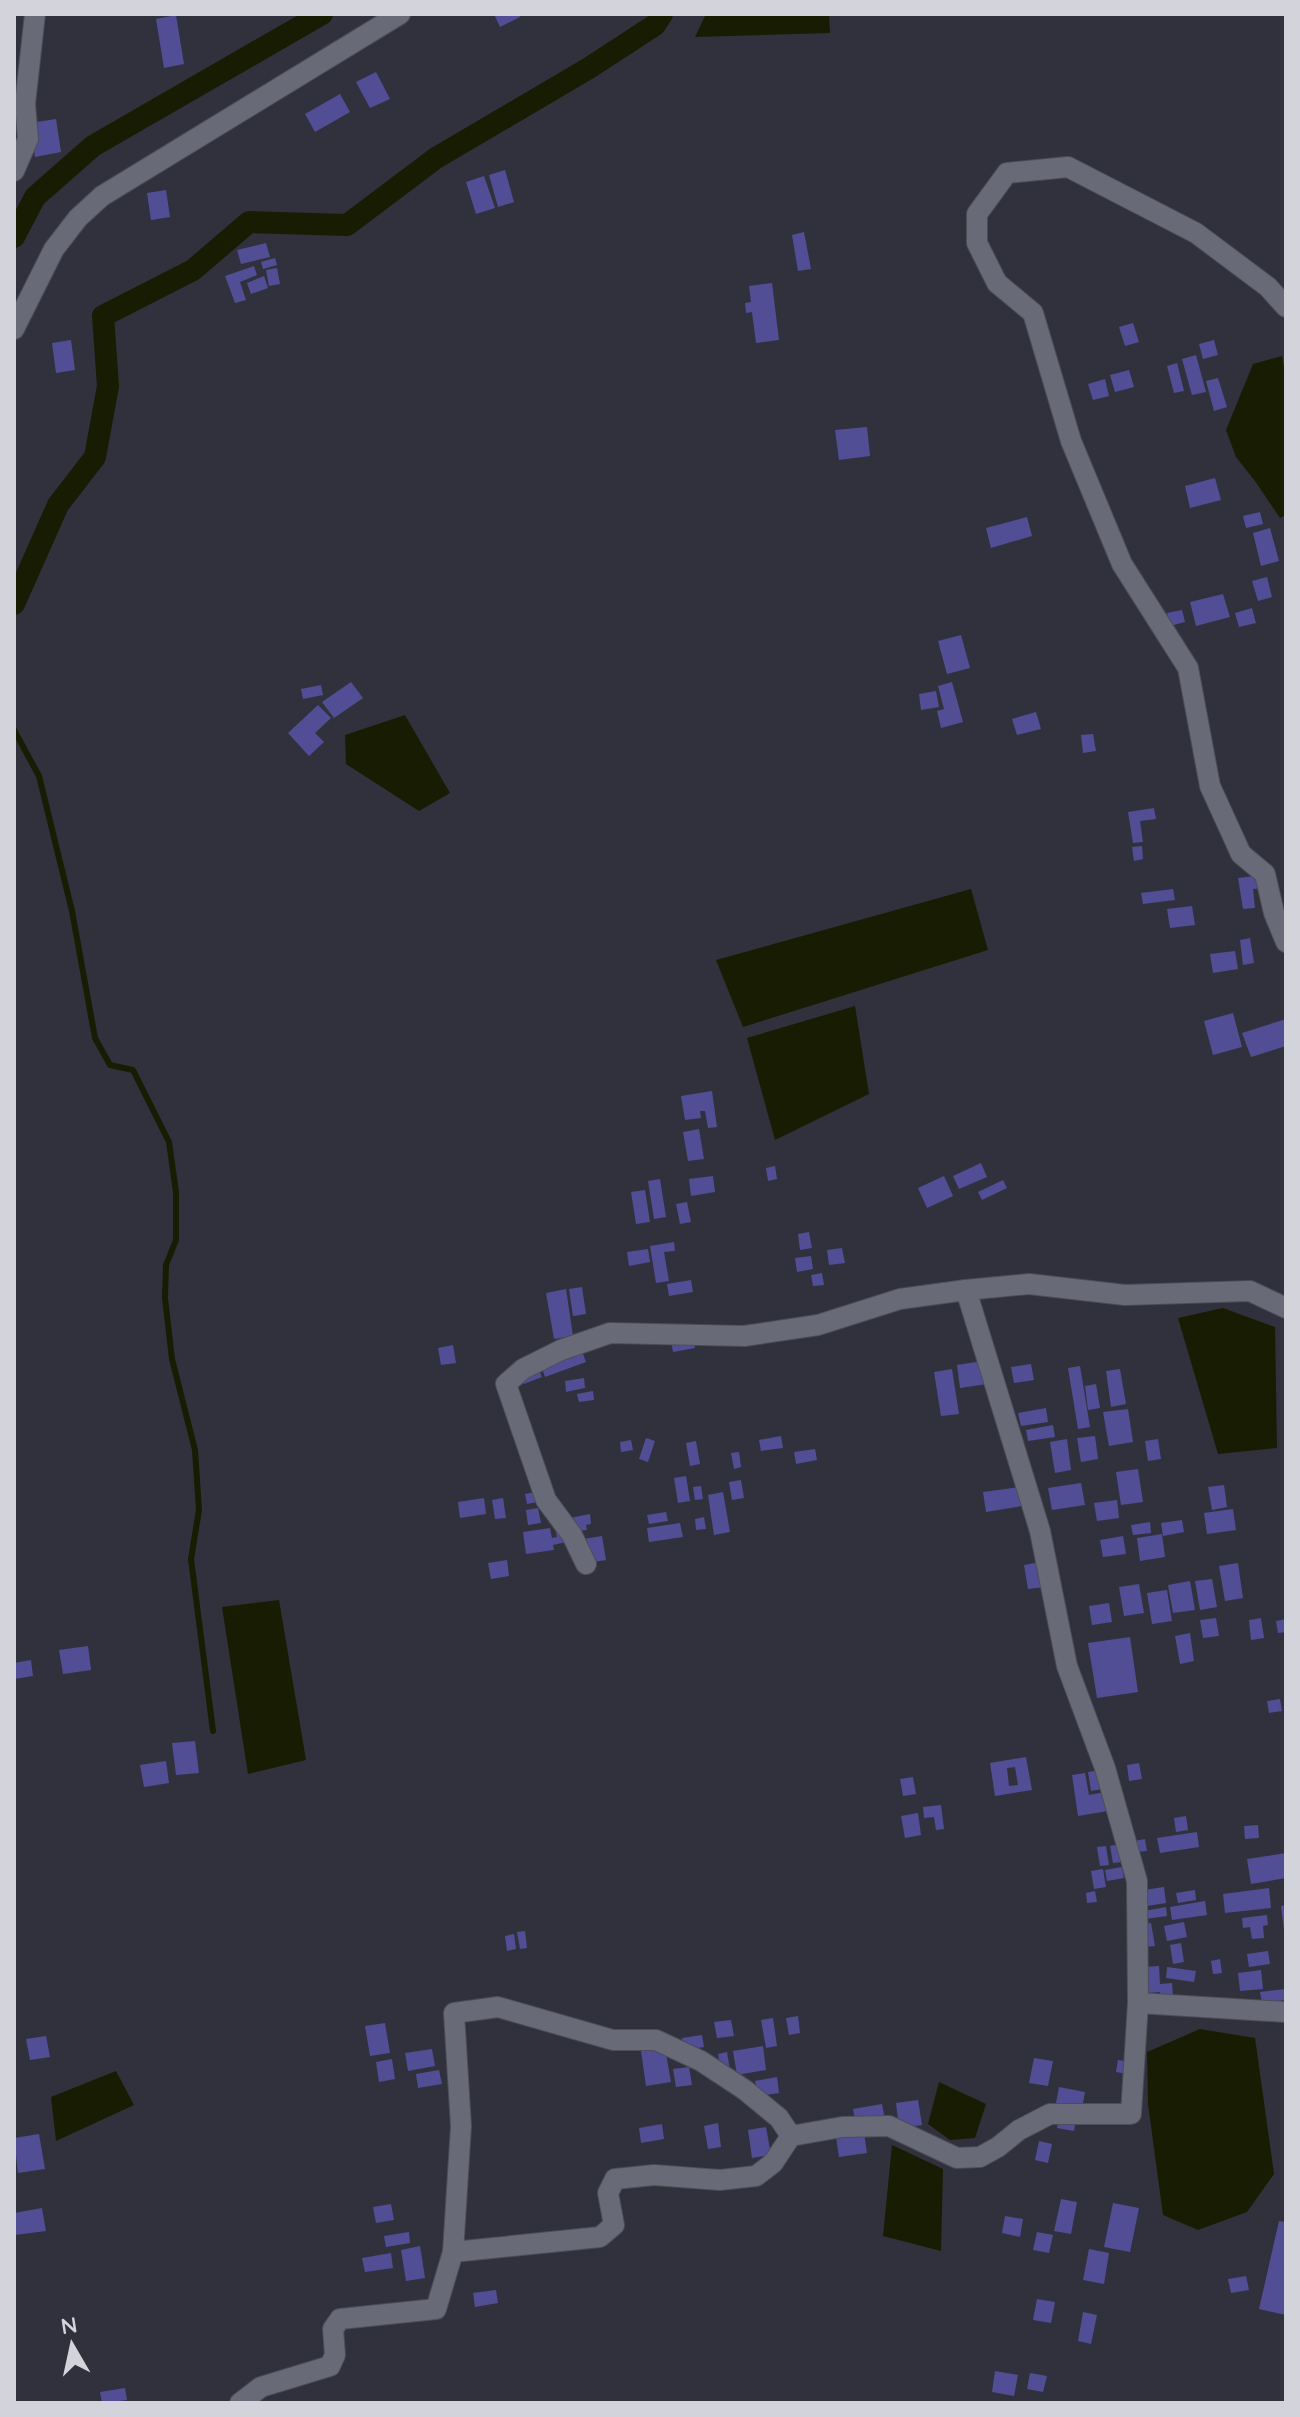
<svg xmlns="http://www.w3.org/2000/svg" width="1300" height="2417" font-family="Quicksand,sans-serif">
  <style>
    .water { fill: #181c03 }
    .lines { fill: none; stroke-linecap: round; stroke-linejoin: round }
    .stream { stroke: #181c03; stroke-width: 6 }
    .canal { stroke: #181c03; stroke-width: 22 }
    .building { fill: #514e95; fill-rule: evenodd }
    .minor-casing { stroke: #4d4d57; stroke-width: 22 }
    .tertiary-casing { stroke: #4d4d57; stroke-width: 22 }
    .minor { stroke: #696a77; stroke-width: 20 }
    .tertiary { stroke: #696a77; stroke-width: 20 }
  </style>
  <rect width="100%" height="100%" fill="#31313d"/>
  <g class="water">
    <polygon points="706,14 829,14 830,33 695,37"/>
    <polygon points="1282,356 1286,379 1286,515 1280,518 1255,481 1236,457 1226,430 1253,364"/>
    <polygon points="405,715 450,793 419,811 346,764 345,735"/>
    <polygon points="971,889 988,950 743,1027 716,960"/>
    <polygon points="855,1006 869,1094 775,1140 747,1038"/>
    <polygon points="1223,1308 1275,1327 1277,1448 1218,1454 1178,1318"/>
    <polygon points="279,1600 306,1760 248,1774 222,1607"/>
    <polygon points="1200,2029 1255,2038 1274,2174 1247,2212 1198,2230 1163,2215 1148,2104 1147,2052"/>
    <polygon points="116,2071 134,2105 56,2141 51,2097"/>
    <polygon points="939,2082 986,2104 975,2138 950,2140 928,2124"/>
    <polygon points="892,2145 943,2169 941,2251 883,2236"/>
  </g>
  <g class="lines">
    <polyline class="stream" points="14,730 39,776 72,911 95,1038 110,1065 133,1070 169,1142 176,1192 176,1240 166,1265 165,1298 172,1359 195,1450 199,1510 191,1559 213,1731"/>
    <g class="canal">
      <polyline points="14,237 35,197 93,146 322,14"/>
      <polyline points="14,604 58,505 95,457 108,386 103,316 193,270 249,222 347,225 436,158 589,68 655,25 662,14"/>
    </g>
  </g>
  <g class="building">
    <polygon points="494,14 519,14 520,17 500,27"/>
    <polygon points="176,15 184,64 164,68 156,19"/>
    <polygon points="376,72 390,99 370,108 356,82"/>
    <polygon points="340,94 350,112 315,132 305,114"/>
    <polygon points="56,119 61,152 35,157 30,123"/>
    <polygon points="505,170 514,202 498,207 489,175"/>
    <polygon points="484,176 495,208 476,214 466,182"/>
    <polygon points="166,190 170,217 151,220 147,193"/>
    <polygon points="804,232 811,269 798,271 792,235"/>
    <polygon points="266,243 270,257 241,264 237,250"/>
    <polygon points="275,258 277,265 263,269 261,262"/>
    <polygon points="254,266 257,275 240,282 246,300 235,303 225,276"/>
    <polygon points="277,268 280,284 269,286 266,270"/>
    <polygon points="264,276 268,288 251,294 247,283"/>
    <polygon points="772,283 779,340 756,343 752,312 746,313 745,303 751,302 749,286"/>
    <polygon points="1133,323 1139,342 1125,346 1119,327"/>
    <polygon points="71,340 75,370 56,373 52,343"/>
    <polygon points="1214,340 1218,355 1203,359 1199,344"/>
    <polygon points="1196,355 1206,392 1192,395 1182,359"/>
    <polygon points="1177,363 1184,391 1174,393 1167,366"/>
    <polygon points="1129,370 1134,387 1115,392 1110,375"/>
    <polygon points="1218,378 1227,407 1214,411 1206,381"/>
    <polygon points="1105,379 1109,396 1093,400 1088,384"/>
    <polygon points="867,427 870,456 839,460 835,430"/>
    <polygon points="1215,478 1221,500 1190,508 1185,486"/>
    <polygon points="1260,512 1263,524 1246,528 1243,516"/>
    <polygon points="1027,517 1032,536 991,548 986,528"/>
    <polygon points="1270,528 1279,561 1261,566 1253,533"/>
    <polygon points="1267,577 1272,597 1258,601 1252,581"/>
    <polygon points="1223,594 1230,617 1196,626 1190,602"/>
    <polygon points="1252,608 1256,623 1239,627 1235,613"/>
    <polygon points="1182,610 1185,622 1170,626 1167,613"/>
    <polygon points="961,635 970,668 947,674 938,641"/>
    <polygon points="351,682 363,698 334,718 322,702"/>
    <polygon points="952,682 963,722 941,728 937,711 944,709 938,686"/>
    <polygon points="321,685 323,695 303,699 301,689"/>
    <polygon points="936,691 939,707 921,710 919,694"/>
    <polygon points="318,705 331,718 315,733 324,742 309,756 288,733"/>
    <polygon points="1036,712 1041,729 1017,735 1012,719"/>
    <polygon points="1093,734 1096,751 1083,753 1081,735"/>
    <polygon points="1154,808 1156,819 1140,821 1143,842 1133,843 1128,812"/>
    <polygon points="1142,846 1143,859 1134,861 1132,847"/>
    <polygon points="1262,875 1264,888 1253,889 1255,908 1243,909 1238,878"/>
    <polygon points="1173,889 1175,900 1143,904 1141,893"/>
    <polygon points="1192,906 1195,925 1170,928 1167,909"/>
    <polygon points="1250,938 1254,963 1243,965 1240,940"/>
    <polygon points="1235,951 1238,969 1213,973 1210,954"/>
    <polygon points="1233,1013 1242,1047 1213,1055 1204,1021"/>
    <polygon points="1286,1019 1286,1046 1251,1057 1242,1033"/>
    <polygon points="712,1091 717,1127 708,1128 705,1111 700,1111 701,1118 685,1120 681,1096"/>
    <polygon points="699,1129 704,1159 688,1161 683,1132"/>
    <polygon points="981,1163 987,1177 959,1189 953,1176"/>
    <polygon points="775,1166 777,1179 768,1181 766,1168"/>
    <polygon points="713,1176 715,1192 691,1196 689,1179"/>
    <polygon points="944,1176 953,1196 927,1208 918,1188"/>
    <polygon points="660,1179 666,1217 654,1219 648,1181"/>
    <polygon points="1003,1180 1007,1188 982,1200 978,1192"/>
    <polygon points="645,1190 650,1222 636,1224 631,1192"/>
    <polygon points="687,1202 691,1222 680,1224 676,1204"/>
    <polygon points="809,1232 812,1248 800,1250 798,1234"/>
    <polygon points="674,1242 675,1251 664,1252 669,1281 656,1283 650,1246"/>
    <polygon points="842,1248 845,1263 829,1265 827,1250"/>
    <polygon points="648,1249 650,1262 629,1266 627,1252"/>
    <polygon points="811,1256 813,1269 797,1272 795,1258"/>
    <polygon points="822,1273 824,1285 813,1286 811,1275"/>
    <polygon points="691,1280 693,1292 669,1296 667,1284"/>
    <polygon points="582,1287 586,1314 573,1316 569,1289"/>
    <polygon points="566,1289 573,1336 554,1339 546,1293"/>
    <polygon points="693,1336 695,1348 673,1352 671,1340"/>
    <polygon points="453,1345 456,1363 441,1365 438,1348"/>
    <polygon points="582,1351 586,1362 545,1377 541,1366"/>
    <polygon points="983,1361 987,1384 960,1388 957,1365"/>
    <polygon points="1031,1364 1034,1380 1014,1383 1011,1367"/>
    <polygon points="1080,1366 1090,1427 1078,1429 1068,1368"/>
    <polygon points="952,1369 959,1414 941,1416 934,1372"/>
    <polygon points="1120,1369 1126,1404 1111,1407 1106,1371"/>
    <polygon points="539,1370 542,1377 524,1384 521,1377"/>
    <polygon points="584,1378 585,1388 566,1392 565,1381"/>
    <polygon points="1096,1384 1100,1408 1088,1410 1085,1386"/>
    <polygon points="593,1391 594,1400 579,1402 577,1394"/>
    <polygon points="1046,1408 1048,1422 1021,1426 1018,1413"/>
    <polygon points="1128,1409 1133,1442 1109,1446 1103,1412"/>
    <polygon points="1053,1425 1055,1437 1028,1441 1026,1430"/>
    <polygon points="781,1436 783,1448 761,1451 759,1440"/>
    <polygon points="1095,1436 1098,1459 1081,1462 1077,1438"/>
    <polygon points="646,1438 655,1441 648,1462 639,1459"/>
    <polygon points="1067,1439 1071,1470 1055,1473 1050,1442"/>
    <polygon points="1158,1439 1161,1459 1148,1461 1145,1441"/>
    <polygon points="631,1440 633,1450 621,1452 620,1442"/>
    <polygon points="696,1441 700,1464 690,1466 686,1443"/>
    <polygon points="815,1449 817,1460 796,1464 794,1452"/>
    <polygon points="739,1452 741,1467 734,1469 731,1453"/>
    <polygon points="1138,1469 1143,1502 1121,1505 1116,1472"/>
    <polygon points="686,1476 690,1501 678,1503 674,1478"/>
    <polygon points="741,1480 744,1498 732,1500 729,1482"/>
    <polygon points="1081,1483 1085,1505 1052,1510 1048,1488"/>
    <polygon points="1224,1485 1227,1507 1212,1510 1208,1487"/>
    <polygon points="701,1486 703,1499 695,1500 693,1487"/>
    <polygon points="1019,1487 1022,1506 986,1512 983,1492"/>
    <polygon points="536,1492 538,1502 527,1504 525,1494"/>
    <polygon points="723,1492 730,1532 714,1535 708,1495"/>
    <polygon points="484,1498 486,1514 460,1518 458,1502"/>
    <polygon points="503,1498 506,1518 495,1519 492,1500"/>
    <polygon points="1117,1500 1119,1518 1097,1521 1094,1503"/>
    <polygon points="538,1508 541,1523 528,1525 526,1510"/>
    <polygon points="1233,1509 1236,1530 1207,1534 1204,1513"/>
    <polygon points="666,1512 668,1521 649,1524 647,1515"/>
    <polygon points="590,1514 591,1524 586,1525 587,1530 577,1531 570,1518"/>
    <polygon points="704,1517 706,1529 696,1530 695,1519"/>
    <polygon points="1182,1520 1184,1532 1163,1536 1161,1523"/>
    <polygon points="1150,1522 1151,1533 1133,1535 1131,1525"/>
    <polygon points="680,1523 683,1537 649,1542 647,1528"/>
    <polygon points="550,1528 552,1538 557,1537 555,1529 566,1542 553,1545 554,1550 526,1554 523,1532"/>
    <polygon points="1162,1534 1165,1557 1140,1561 1137,1538"/>
    <polygon points="602,1536 606,1560 587,1563 583,1539"/>
    <polygon points="1123,1536 1126,1554 1103,1557 1100,1540"/>
    <polygon points="507,1560 509,1576 491,1579 488,1563"/>
    <polygon points="1041,1562 1045,1587 1028,1589 1024,1565"/>
    <polygon points="1238,1563 1243,1598 1225,1601 1219,1566"/>
    <polygon points="1212,1579 1217,1607 1200,1610 1195,1581"/>
    <polygon points="1190,1581 1195,1610 1173,1613 1168,1585"/>
    <polygon points="1139,1584 1144,1613 1124,1616 1119,1587"/>
    <polygon points="1167,1590 1172,1621 1152,1624 1147,1593"/>
    <polygon points="1109,1603 1112,1622 1092,1625 1089,1606"/>
    <polygon points="1216,1618 1219,1636 1203,1638 1200,1620"/>
    <polygon points="1261,1618 1264,1638 1251,1640 1249,1620"/>
    <polygon points="1286,1619 1286,1632 1278,1633 1276,1621"/>
    <polygon points="1190,1633 1194,1661 1180,1664 1175,1636"/>
    <polygon points="1130,1637 1138,1692 1097,1698 1088,1643"/>
    <polygon points="88,1646 91,1670 63,1674 59,1650"/>
    <polygon points="31,1660 33,1676 14,1679 14,1663"/>
    <polygon points="1280,1699 1282,1711 1269,1713 1267,1701"/>
    <polygon points="195,1741 199,1773 176,1775 172,1743"/>
    <path d="M1026,1757L1032,1790L995,1796L990,1763ZM1015,1767L1018,1785L1009,1786L1007,1768Z"/>
    <polygon points="166,1761 169,1783 144,1787 140,1765"/>
    <polygon points="1139,1763 1142,1779 1129,1781 1127,1765"/>
    <polygon points="1100,1770 1103,1789 1091,1791 1088,1772"/>
    <polygon points="1085,1773 1089,1795 1105,1792 1108,1811 1078,1816 1072,1775"/>
    <polygon points="913,1777 916,1794 903,1796 900,1779"/>
    <polygon points="941,1805 944,1829 936,1830 934,1817 924,1818 923,1807"/>
    <polygon points="918,1813 921,1835 905,1838 901,1816"/>
    <polygon points="1186,1816 1188,1830 1176,1832 1174,1818"/>
    <polygon points="1258,1825 1259,1838 1245,1839 1244,1826"/>
    <polygon points="1197,1832 1199,1847 1160,1853 1157,1838"/>
    <polygon points="1145,1839 1147,1851 1136,1852 1134,1841"/>
    <polygon points="1119,1844 1122,1862 1113,1863 1110,1846"/>
    <polygon points="1106,1846 1109,1865 1100,1866 1097,1847"/>
    <polygon points="1286,1853 1286,1878 1251,1884 1247,1859"/>
    <polygon points="1122,1867 1124,1878 1107,1881 1105,1870"/>
    <polygon points="1103,1869 1106,1887 1094,1889 1091,1871"/>
    <polygon points="1164,1887 1166,1903 1147,1906 1144,1890"/>
    <polygon points="1269,1888 1271,1908 1225,1913 1223,1894"/>
    <polygon points="1195,1890 1196,1900 1178,1903 1176,1893"/>
    <polygon points="1095,1891 1097,1902 1087,1903 1086,1893"/>
    <polygon points="1205,1901 1207,1915 1172,1920 1170,1907"/>
    <polygon points="1286,1905 1286,1930 1284,1930 1281,1906"/>
    <polygon points="1166,1907 1167,1916 1145,1919 1144,1911"/>
    <polygon points="1267,1915 1268,1925 1263,1926 1264,1938 1252,1939 1250,1927 1243,1928 1242,1918"/>
    <polygon points="1184,1922 1187,1937 1167,1941 1164,1926"/>
    <polygon points="1151,1923 1155,1946 1146,1947 1142,1924"/>
    <polygon points="525,1931 527,1948 520,1949 517,1932"/>
    <polygon points="514,1934 516,1949 507,1951 505,1936"/>
    <polygon points="1181,1943 1184,1962 1173,1964 1170,1945"/>
    <polygon points="1268,1951 1270,1964 1249,1967 1247,1954"/>
    <polygon points="1220,1959 1222,1973 1213,1974 1211,1961"/>
    <polygon points="1159,1966 1160,1984 1172,1983 1173,1996 1160,1997 1160,1992 1148,1993 1146,1967"/>
    <polygon points="1167,1967 1196,1971 1194,1982 1166,1978"/>
    <polygon points="1261,1970 1263,1989 1240,1991 1238,1973"/>
    <polygon points="1286,1989 1286,2000 1262,2003 1260,1992"/>
    <polygon points="798,2016 800,2033 789,2035 786,2018"/>
    <polygon points="773,2018 777,2046 766,2048 761,2020"/>
    <polygon points="731,2020 734,2036 717,2038 714,2022"/>
    <polygon points="385,2023 390,2053 370,2056 365,2026"/>
    <polygon points="702,2035 704,2047 684,2050 682,2038"/>
    <polygon points="46,2036 50,2057 30,2060 26,2039"/>
    <polygon points="763,2046 766,2070 737,2075 733,2051"/>
    <polygon points="665,2048 671,2082 646,2086 641,2051"/>
    <polygon points="432,2049 435,2066 408,2071 405,2053"/>
    <polygon points="727,2052 730,2070 721,2071 718,2054"/>
    <polygon points="1034,2058 1053,2061 1048,2086 1029,2083"/>
    <polygon points="392,2059 395,2079 379,2082 376,2062"/>
    <polygon points="1118,2060 1129,2062 1127,2074 1116,2072"/>
    <polygon points="689,2067 692,2085 676,2087 673,2069"/>
    <polygon points="439,2070 442,2084 418,2088 416,2074"/>
    <polygon points="777,2077 779,2093 758,2096 755,2081"/>
    <polygon points="1059,2087 1085,2092 1082,2108 1056,2103"/>
    <polygon points="918,2100 922,2125 899,2128 896,2103"/>
    <polygon points="882,2104 885,2119 856,2124 853,2109"/>
    <polygon points="1059,2117 1076,2120 1074,2131 1057,2128"/>
    <polygon points="718,2123 721,2147 708,2149 704,2126"/>
    <polygon points="662,2124 664,2139 641,2143 639,2128"/>
    <polygon points="766,2127 771,2155 752,2158 748,2130"/>
    <polygon points="864,2133 867,2153 839,2157 836,2137"/>
    <polygon points="39,2134 45,2169 18,2173 14,2138"/>
    <polygon points="1039,2141 1052,2144 1048,2163 1035,2160"/>
    <polygon points="1061,2199 1077,2202 1071,2234 1054,2231"/>
    <polygon points="1113,2203 1139,2208 1130,2252 1104,2247"/>
    <polygon points="391,2204 394,2220 376,2223 373,2207"/>
    <polygon points="42,2208 46,2231 15,2235 14,2213"/>
    <polygon points="1005,2216 1023,2219 1020,2237 1002,2233"/>
    <polygon points="1279,2221 1286,2222 1286,2315 1259,2309"/>
    <polygon points="409,2232 410,2243 386,2247 384,2236"/>
    <polygon points="1037,2232 1053,2235 1049,2253 1033,2250"/>
    <polygon points="420,2246 425,2278 406,2281 401,2250"/>
    <polygon points="1089,2249 1109,2253 1104,2284 1083,2280"/>
    <polygon points="391,2253 393,2268 365,2272 362,2258"/>
    <polygon points="1246,2276 1249,2290 1231,2293 1228,2279"/>
    <polygon points="496,2290 498,2303 475,2307 473,2293"/>
    <polygon points="1037,2299 1055,2302 1051,2323 1033,2320"/>
    <polygon points="1083,2312 1097,2315 1091,2344 1078,2341"/>
    <polygon points="995,2371 1018,2375 1014,2396 992,2392"/>
    <polygon points="1030,2373 1047,2376 1043,2392 1027,2389"/>
    <polygon points="125,2388 127,2400 102,2403 100,2392"/>
  </g>
  <g class="lines">
    <defs>
      <g id="minor">
        <polyline points="14,171 28,139 25,104 35,14"/>
        <polyline points="1286,307 1268,287 1196,233 1068,167 1007,173 977,214 977,243 997,283 1033,313 1071,441 1122,564 1188,668 1210,786 1241,854 1265,874 1274,913 1286,942"/>
        <polyline points="1286,1308 1250,1291 1125,1295 1029,1284 966,1290 1040,1531 1067,1666 1105,1768 1137,1881 1138,2003 1286,2012"/>
        <polyline points="586,1564 572,1535 546,1500 506,1384 523,1369 561,1350 610,1333 744,1336 818,1325 900,1299 966,1290"/>
        <polyline points="791,2136 779,2118 745,2090 701,2061 656,2040 613,2040 498,2007 454,2013 461,2126 453,2252 600,2237 614,2225 608,2193 615,2179 654,2175 720,2180 756,2176 773,2163 791,2136 842,2127 889,2126 957,2158 980,2157 998,2147 1019,2130 1050,2114 1131,2114 1138,2003"/>
        <polyline points="240,2403 261,2387 330,2366 335,2355 333,2329 340,2319 436,2309 453,2252"/>
      </g>
      <polyline id="tertiary" points="14,329 54,249 78,218 102,196 400,14"/>
    </defs>
    <use href="#minor" class="minor-casing"/>
    <use href="#tertiary" class="tertiary-casing"/>
    <use href="#minor" class="minor"/>
    <use href="#tertiary" class="tertiary"/>
  </g>
  <rect width="1300" height="2417" fill="none" stroke="#d3d4db" stroke-width="32"/>
  <g transform="translate(72 2345) rotate(351)" stroke="#31313d" stroke-width="6" paint-order="stroke">
  <path d="M0-6L14 30L0 20L-14 30Z" fill="#d3d4db"/>
  <text y="-12" font-size="22" font-weight="bold" text-anchor="middle" fill="#d3d4db">N</text>
  </g>
</svg>
